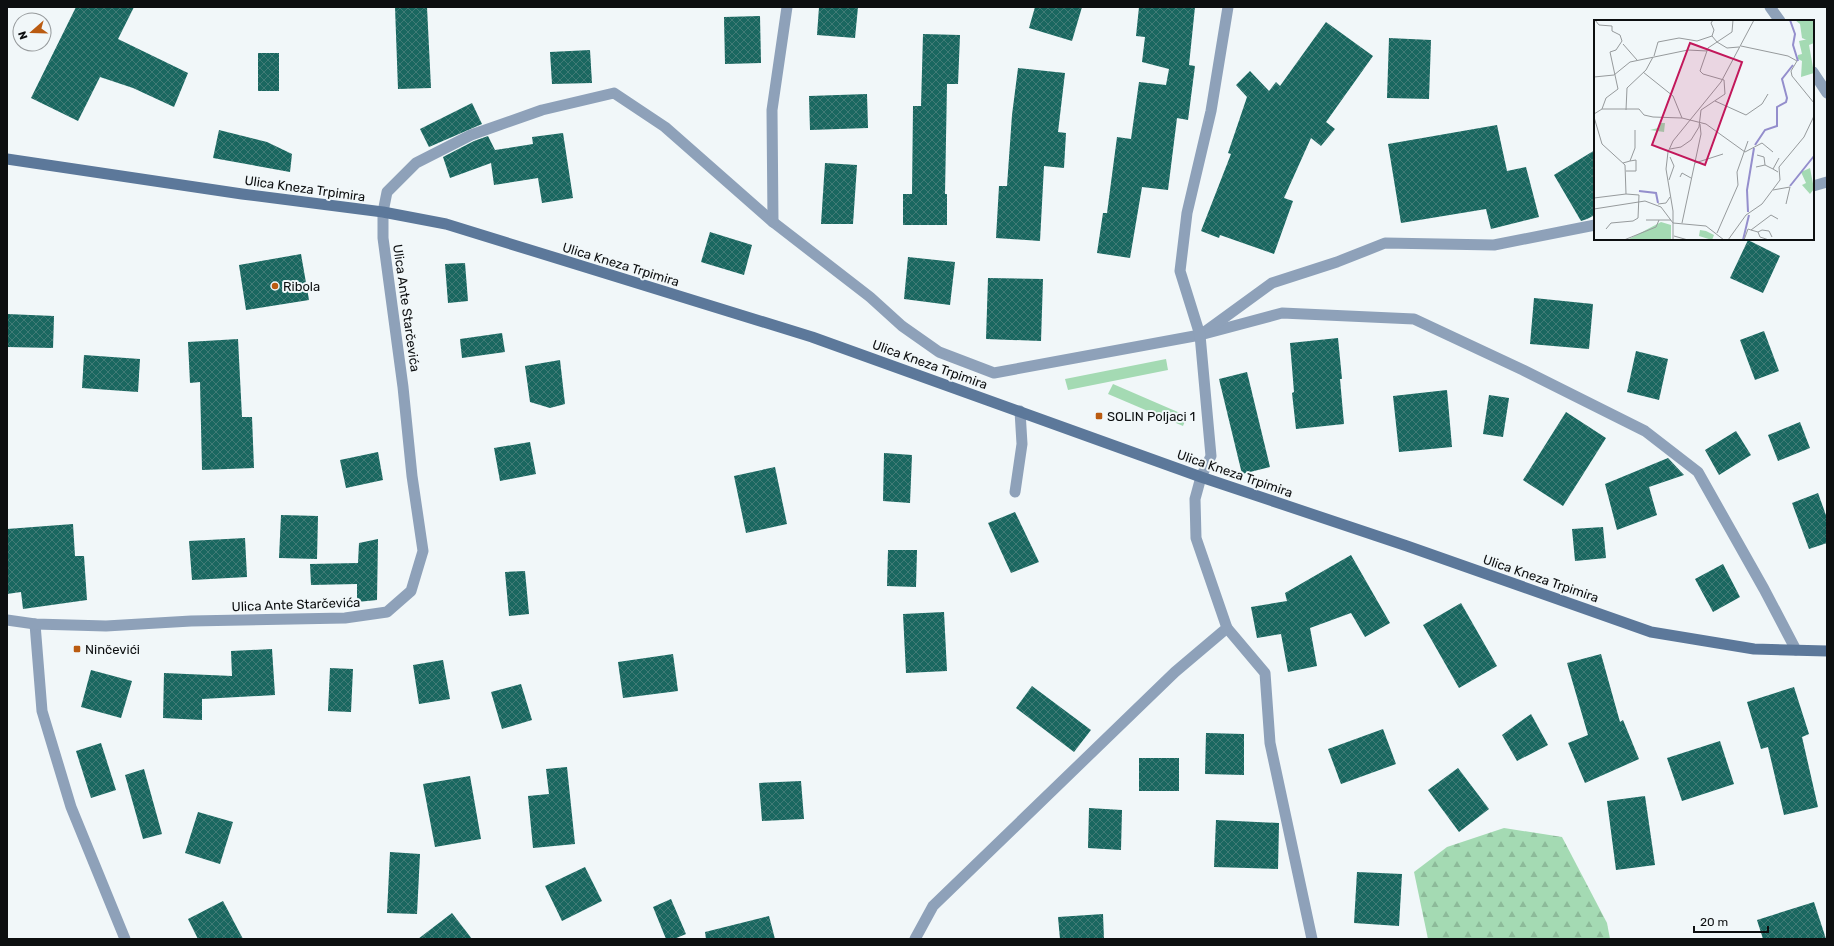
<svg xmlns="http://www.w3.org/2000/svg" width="1834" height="946" font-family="Rubik,sans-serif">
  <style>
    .forest { fill: url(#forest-firs) }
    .garden { fill: #a4dab3 }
    .building { fill: url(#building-cross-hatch) }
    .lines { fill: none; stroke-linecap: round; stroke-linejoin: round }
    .minor { stroke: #8ea1b9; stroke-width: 11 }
    .tertiary { stroke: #8ea1b9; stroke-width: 11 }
    .secondary { stroke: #5c789a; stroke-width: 11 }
    .poi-dot { fill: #ba5b11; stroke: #f1f7f9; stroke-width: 1.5 }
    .labels { text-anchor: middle; stroke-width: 4; stroke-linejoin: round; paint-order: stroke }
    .street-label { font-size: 13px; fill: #0d0f10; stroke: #f1f7f9 }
    .poi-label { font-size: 13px; fill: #0d0f10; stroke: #f1f7f9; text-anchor: start }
    .inset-river { fill: none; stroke: #948ecc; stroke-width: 2 }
    .inset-road { fill: none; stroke: #969a9c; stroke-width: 1 }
    .view { fill: #c2185b; fill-opacity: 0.15; stroke: #c2185b; stroke-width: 2 }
    .inset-edge { fill: none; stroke: #0d0f10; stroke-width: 2 }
  </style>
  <defs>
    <pattern id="forest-firs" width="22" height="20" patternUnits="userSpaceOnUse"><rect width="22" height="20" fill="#a4dab3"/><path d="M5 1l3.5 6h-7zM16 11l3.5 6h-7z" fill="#8cba99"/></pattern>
    <pattern id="building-cross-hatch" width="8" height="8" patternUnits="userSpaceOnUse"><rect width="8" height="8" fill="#1a6760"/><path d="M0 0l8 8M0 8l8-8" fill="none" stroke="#417b76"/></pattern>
  </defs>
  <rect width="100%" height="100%" fill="#f1f7f9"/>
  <polygon class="forest" points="1504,828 1562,837 1607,923 1610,939 1428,939 1414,872 1447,847"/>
  <g class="garden">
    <polygon points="1166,359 1168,370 1068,390 1065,379"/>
    <polygon points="1113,384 1187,416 1183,426 1108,394"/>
  </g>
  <g class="building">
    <polygon points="76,7 134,7 118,39 188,73 174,107 133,88 100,77 78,121 31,98"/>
    <polygon points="395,7 427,7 431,88 398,89"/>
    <polygon points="819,7 858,7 855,38 817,35"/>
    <polygon points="1035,7 1082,7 1072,41 1029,28"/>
    <polygon points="1139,7 1195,7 1189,65 1195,66 1188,120 1177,118 1168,190 1142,187 1130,258 1097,253 1103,213 1107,213 1117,137 1131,139 1139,82 1166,85 1169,69 1142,62 1145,37 1136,36"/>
    <polygon points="760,16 761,63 725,64 724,17"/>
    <polygon points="1326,22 1373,56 1326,122 1335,129 1321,146 1311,138 1284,198 1293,201 1274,254 1220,235 1219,238 1201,231 1231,154 1228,153 1247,97 1236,85 1250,71 1269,91 1276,82 1280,86"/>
    <polygon points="923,34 960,35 958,84 947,84 945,194 947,194 947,225 903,225 903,194 912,194 913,106 921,106"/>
    <polygon points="1389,38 1431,40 1429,99 1387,98"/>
    <polygon points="590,50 592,83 552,84 550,52"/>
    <rect x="258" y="53" width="21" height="38"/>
    <polygon points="1018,68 1065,73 1058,132 1066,133 1064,168 1044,166 1040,241 996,238 999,186 1007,186 1012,115"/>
    <polygon points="867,94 868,128 810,130 809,96"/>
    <polygon points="472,103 482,124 429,147 420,129"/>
    <polygon points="1497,125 1507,171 1526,167 1539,217 1491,229 1486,209 1401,223 1388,144"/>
    <polygon points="219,130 267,142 292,154 290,172 213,158"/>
    <polygon points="563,133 573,198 542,203 538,178 494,185 491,163 450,178 443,157 474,141 488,136 495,150 533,144 532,137"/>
    <polygon points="1595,150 1595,215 1587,219 1581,221 1554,175"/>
    <polygon points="825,163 857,165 853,224 821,224"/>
    <polygon points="710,232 752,245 744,275 701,262"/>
    <polygon points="1748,240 1780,256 1763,293 1730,278"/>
    <polygon points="301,254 309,300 246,310 239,265"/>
    <polygon points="908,257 955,262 950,305 904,299"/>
    <polygon points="465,263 468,301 448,303 445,264"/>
    <polygon points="988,278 1043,279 1041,341 986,339"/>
    <polygon points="1534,298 1593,304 1589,349 1530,344"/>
    <polygon points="7,314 54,316 53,348 7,347"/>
    <polygon points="1764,331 1779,371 1755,380 1740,340"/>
    <polygon points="502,333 505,352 462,358 460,339"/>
    <polygon points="1338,338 1342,379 1340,379 1344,424 1296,429 1292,393 1294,392 1290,343"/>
    <polygon points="238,339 242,417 252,417 254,468 202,470 200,382 190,383 188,342"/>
    <polygon points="1636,351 1668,359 1659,400 1627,392"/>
    <polygon points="84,355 140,359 138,392 82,388"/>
    <polygon points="560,360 565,404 550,408 530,402 525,366"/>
    <polygon points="1247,372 1270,467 1242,474 1219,379"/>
    <polygon points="1447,390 1452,447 1399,452 1393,396"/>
    <polygon points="1489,395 1509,398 1503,437 1483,434"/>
    <polygon points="1566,412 1606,438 1563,506 1523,480"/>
    <polygon points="1800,422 1810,448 1778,461 1768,435"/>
    <polygon points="1736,431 1751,455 1719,475 1705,450"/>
    <polygon points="530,442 536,474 500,481 494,448"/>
    <polygon points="378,452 383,480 346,488 340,460"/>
    <polygon points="884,453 912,455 910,503 883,501"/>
    <polygon points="1668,458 1684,475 1649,487 1657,515 1617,530 1605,484"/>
    <polygon points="775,467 787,524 746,533 734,476"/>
    <polygon points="1818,493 1827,518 1827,543 1809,549 1792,503"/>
    <polygon points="1015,512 1039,562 1011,573 988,523"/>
    <polygon points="281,515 318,516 317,559 279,558"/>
    <polygon points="73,524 75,556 84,556 87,600 23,609 21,592 7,594 7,529"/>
    <polygon points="1603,527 1606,558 1575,561 1572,529"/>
    <polygon points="245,538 247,577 192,580 189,541"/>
    <polygon points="378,539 377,600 357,602 357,584 311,585 310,564 358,563 359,543"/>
    <polygon points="888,550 917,550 916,587 887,586"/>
    <polygon points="1351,555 1390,623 1365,637 1351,613 1310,628 1317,666 1288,672 1281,634 1257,638 1251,607 1287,601 1285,593"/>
    <polygon points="1723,564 1740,597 1713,612 1695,579"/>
    <polygon points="525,571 529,614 509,616 505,572"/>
    <polygon points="1461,603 1497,666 1459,688 1423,625"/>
    <polygon points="944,612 947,671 906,673 903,614"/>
    <polygon points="272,649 275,695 202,699 202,720 163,718 164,673 232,676 231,651"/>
    <polygon points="673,654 678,691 623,698 618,662"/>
    <polygon points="1601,654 1620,722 1623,720 1639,759 1585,783 1568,743 1588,735 1567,663"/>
    <polygon points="443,660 450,699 419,704 413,665"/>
    <polygon points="330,668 353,669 351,712 328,711"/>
    <polygon points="91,670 132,681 121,718 81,707"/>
    <polygon points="521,684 532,720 502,729 491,692"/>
    <polygon points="1032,686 1091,730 1074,752 1016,708"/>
    <polygon points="1794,687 1809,734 1802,737 1818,807 1784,815 1768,747 1761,749 1747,702"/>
    <polygon points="1531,714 1548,745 1517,761 1502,735"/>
    <polygon points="1383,729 1396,764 1341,784 1328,749"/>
    <polygon points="1206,733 1244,734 1244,775 1205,774"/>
    <polygon points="1720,741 1734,784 1682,801 1667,758"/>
    <polygon points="101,743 116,790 91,798 76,751"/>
    <rect x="1139" y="758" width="40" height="33"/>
    <polygon points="567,767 575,844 533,848 528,796 549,794 546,769"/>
    <polygon points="1458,768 1489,809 1459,832 1428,790"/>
    <polygon points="144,769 162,834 143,839 125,775"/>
    <polygon points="470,776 481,839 435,847 423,784"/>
    <polygon points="801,781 804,819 762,821 759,783"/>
    <polygon points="1645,796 1655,865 1616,870 1607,801"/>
    <polygon points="1089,808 1122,810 1121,850 1088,848"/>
    <polygon points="198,812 233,822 220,864 185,853"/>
    <polygon points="1216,820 1279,823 1278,869 1214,867"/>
    <polygon points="390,852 420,854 417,914 387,913"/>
    <polygon points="585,867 602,901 562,921 545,886"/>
    <polygon points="1357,872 1402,874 1399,926 1354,923"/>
    <polygon points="671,899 686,934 674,939 666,939 653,907"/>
    <polygon points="223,901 243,939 198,939 188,919"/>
    <polygon points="1814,902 1826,939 1763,939 1757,920"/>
    <polygon points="452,913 472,939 418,939"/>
    <polygon points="1103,914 1104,939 1060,939 1058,917"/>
    <polygon points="769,916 775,939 706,939 705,932"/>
  </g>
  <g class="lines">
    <g class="minor">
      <polyline points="1770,7 1780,21"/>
      <polyline points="1813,72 1827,93"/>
      <polyline points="1813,186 1827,182"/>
      <polyline points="383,212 387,192 416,163 471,135 542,110 614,93 665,127 773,222 870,297 902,326 939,352 994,373 1200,335 1282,313 1414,319 1523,370 1645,431 1698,472 1764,589 1796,650"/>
      <polyline points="773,222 772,110 787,7"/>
      <polyline points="1206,331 1272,283 1337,262 1385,243 1494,245 1595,225"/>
      <polyline points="1015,492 1022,444 1020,411"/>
      <polyline points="35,624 42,711 71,807 125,939"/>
      <polyline points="1227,628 1265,673 1270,743 1312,939"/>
      <polyline points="915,939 933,906 1175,672 1227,628 1196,538 1195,499 1201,477 1211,456 1200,335 1180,271 1187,213 1211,111 1228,7"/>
    </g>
    <polyline class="tertiary" points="7,620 35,624 106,626 191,621 345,618 387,612 411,591 423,551 412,476 403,387 383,238 383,212"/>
    <polyline class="secondary" points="7,159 242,194 383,212 446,224 812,337 1201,477 1407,546 1651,632 1754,649 1827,651"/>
  </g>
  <g class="poi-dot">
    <circle cx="275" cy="286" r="4"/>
    <rect x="1095" y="412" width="8" height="8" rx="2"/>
    <rect x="73" y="645" width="8" height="8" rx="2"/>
  </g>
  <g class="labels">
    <g class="street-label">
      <text transform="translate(305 188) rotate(8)" y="5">Ulica Kneza Trpimira</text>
      <text transform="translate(621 264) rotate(17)" y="5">Ulica Kneza Trpimira</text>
      <text transform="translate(407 308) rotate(82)" y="5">Ulica Ante Starčevića</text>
      <text transform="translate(930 364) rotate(20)" y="5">Ulica Kneza Trpimira</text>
      <text transform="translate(1235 473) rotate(19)" y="5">Ulica Kneza Trpimira</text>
      <text transform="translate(1541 578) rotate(19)" y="5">Ulica Kneza Trpimira</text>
      <text transform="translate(296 604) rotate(-2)" y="5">Ulica Ante Starčevića</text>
    </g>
    <g class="poi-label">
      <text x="283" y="291">Ribola</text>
      <text x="1107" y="421">SOLIN Poljaci 1</text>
      <text x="85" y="654">Ninčevići</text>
    </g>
  </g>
  <g transform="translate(1594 20)">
    <rect width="220" height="220" fill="#f1f7f9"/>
    <path d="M201,0H220L219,18L215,21L208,18L206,4ZM67,202L77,205V220H33Z" fill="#a4dab3"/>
    <path d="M220,8V23L215,25L220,53L207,57L208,41L204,39V35L208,34L205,21L219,18ZM66,103H71L70,112L56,110L64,108ZM216,148L220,169L216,174L208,165L212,163L207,152Z" fill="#a4dab3"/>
    <path d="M106,210L112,211L120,215L118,220L105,216Z" fill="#a4dab3"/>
    <path class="inset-river" d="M196,0L201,14L199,25L204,41M161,125L171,110L183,106V87L192,82L193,78L188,59L199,45M196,166L220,136M45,171L62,173L64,183M154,192L153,170L160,128M149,220L155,195"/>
    <path class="inset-road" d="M1,0L5,5L18,6V11L26,15L28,21L22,30L16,32L24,69L12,78L8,89M119,0L117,3L120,10L118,16L123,22L133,28L145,27M29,24L43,40M147,26L194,36L203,41L197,51L198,56L220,83M60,36L64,22L85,18L103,21L118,16M49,52L79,76L88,98L112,104L151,132M0,57L20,55L36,42L94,30L113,31M121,81L152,95L168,84L174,74M32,90L33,68L52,50L59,37M0,94L8,89H45L50,95L59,97L88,98M0,97L8,124L31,145L32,174M76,129L87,127L97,120L105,107L107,90L131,74L130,60L109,54L106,51L114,28L138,12L139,0M151,132L168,123L179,132M163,135L170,137L171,145M29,143L36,141L41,128V110M101,143L129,134M162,147L171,145L179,149M32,151H42V140L36,141M184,152L179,149L185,138M86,157L88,153L97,158M75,160L80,146L76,137M179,170L196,167L192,184M0,178L32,174L45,175L44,198L39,201L17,203L12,209M64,184L72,183L76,177M0,189L51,181L67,187L79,203L112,206L130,220M52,200H77M88,203L107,114L106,104M157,210L164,212L168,210L175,211L178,217M164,212L166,217L175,220M123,213L144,165L143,152L154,121M80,216L94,220M30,220L62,207L65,200M79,220V191L72,149L74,132L79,121L127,62L160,0M134,220L152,195L168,184L186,160L185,147L210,117L220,96M150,220L154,209L157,210L177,195L184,199"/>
    <path class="view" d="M96,23L148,42L111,145L58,125Z"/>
    <rect width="220" height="220" class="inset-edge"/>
  </g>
  <rect width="1834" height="946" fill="none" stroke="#0d0f10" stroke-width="16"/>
  <g transform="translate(32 32) rotate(250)"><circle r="19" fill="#f1f7f9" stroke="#969a9c"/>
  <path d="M0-3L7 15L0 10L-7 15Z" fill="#ba5b11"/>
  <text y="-6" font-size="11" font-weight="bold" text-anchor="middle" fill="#0d0f10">N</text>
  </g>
  <path d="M1694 926v6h74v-6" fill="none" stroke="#0d0f10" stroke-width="2"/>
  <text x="1700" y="926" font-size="12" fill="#0d0f10" stroke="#f1f7f9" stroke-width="3" paint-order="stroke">20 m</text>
</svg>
